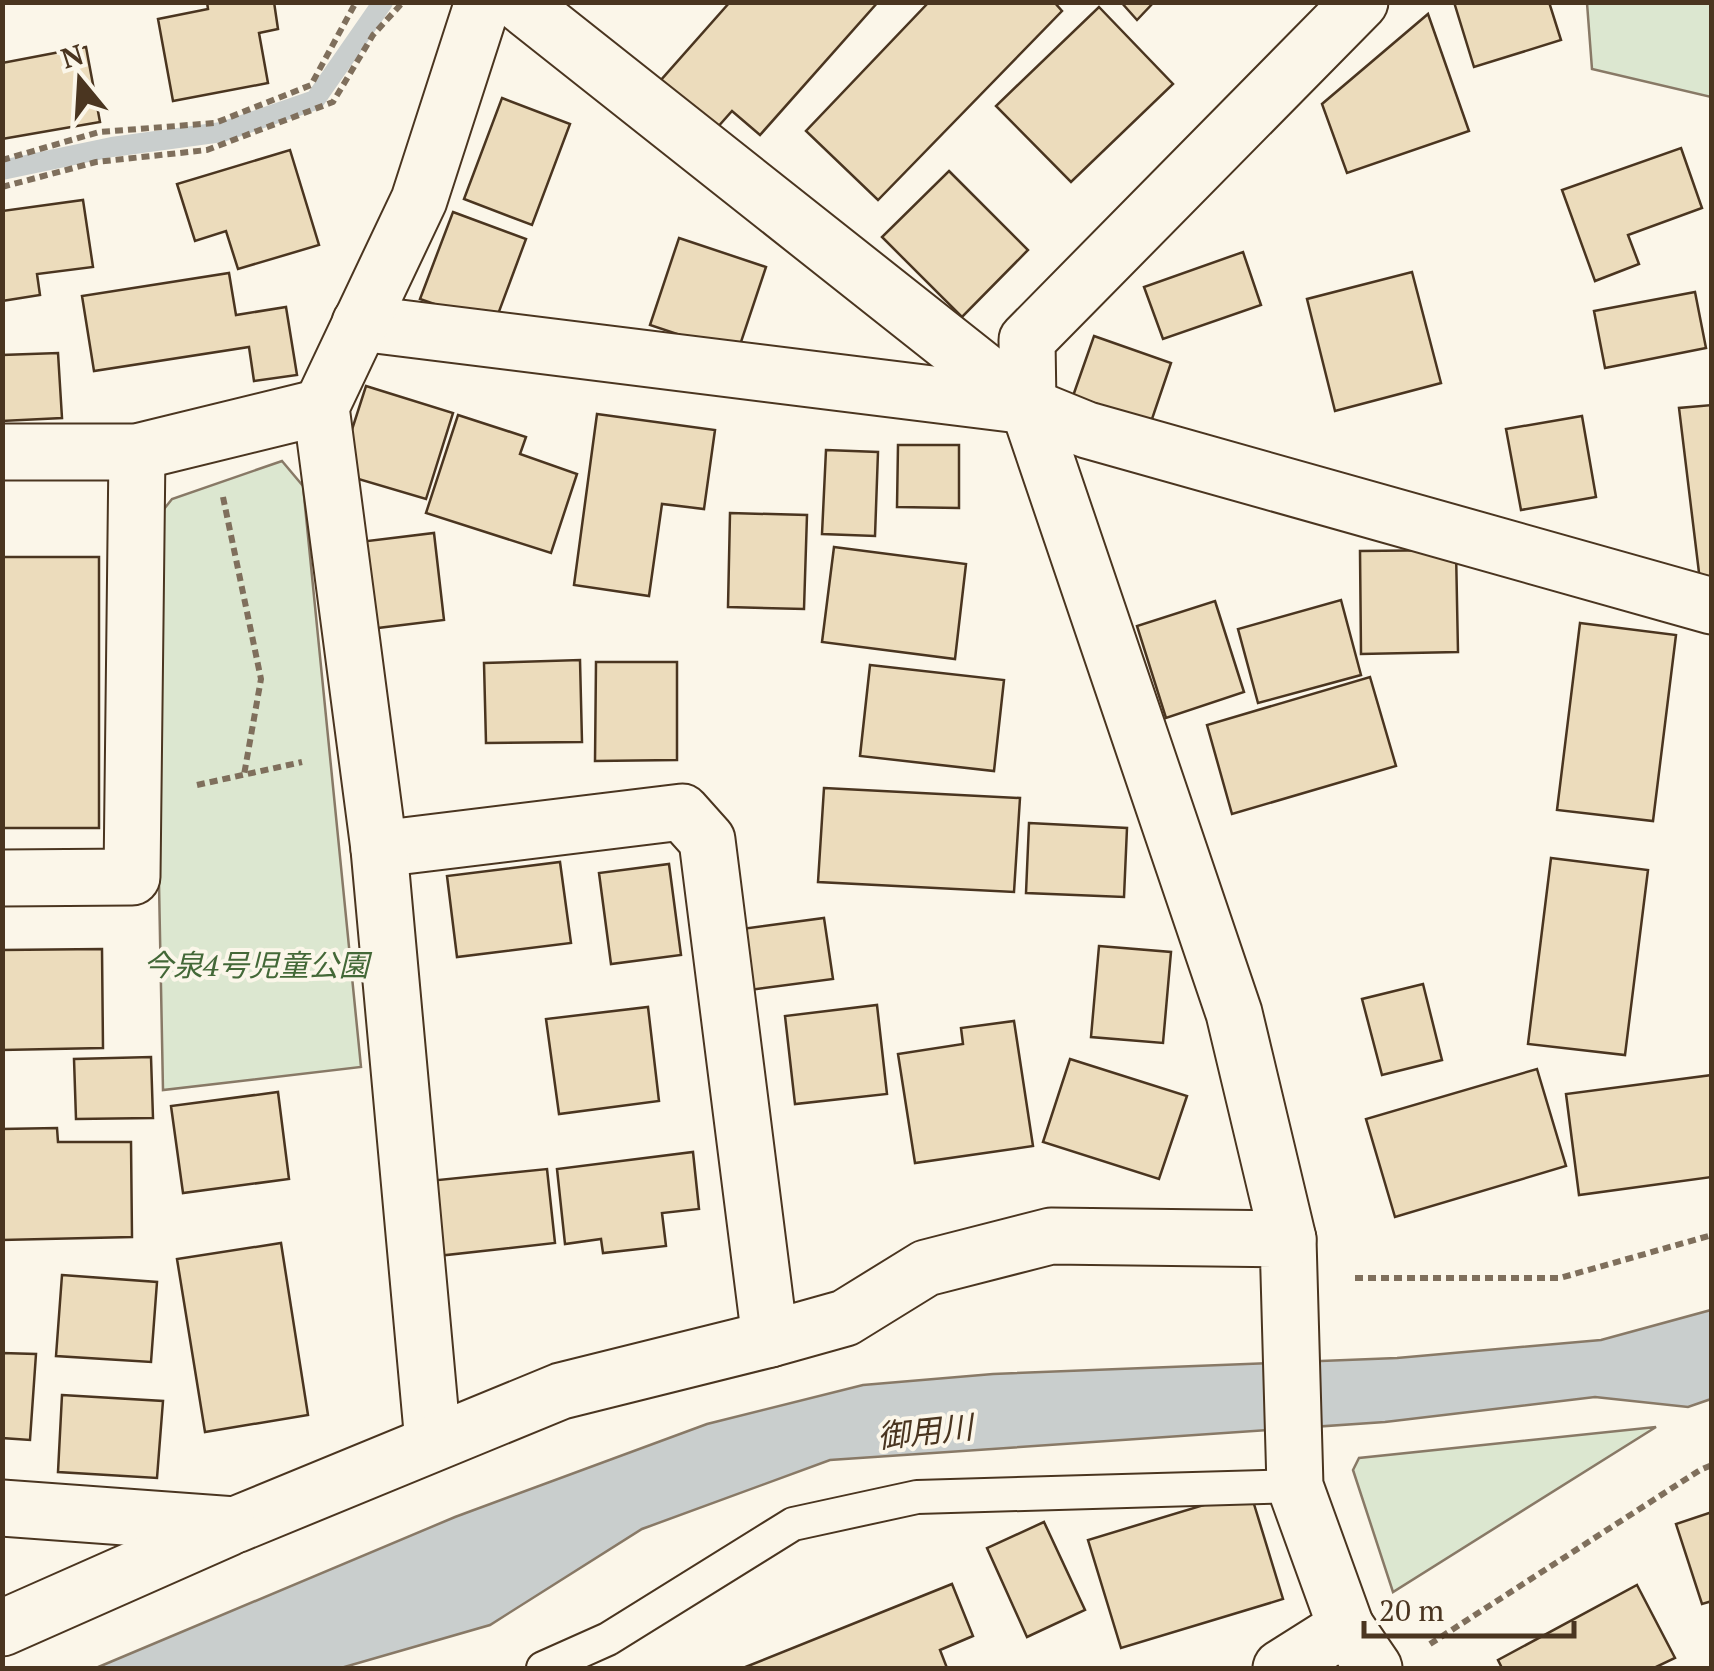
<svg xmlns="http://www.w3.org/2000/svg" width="1714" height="1671" font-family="'PT Serif','Noto Sans JP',serif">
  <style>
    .green { fill: #dce7d0; stroke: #887966; stroke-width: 2.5 }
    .water { fill: #c9cecd; stroke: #887966; stroke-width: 2.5 }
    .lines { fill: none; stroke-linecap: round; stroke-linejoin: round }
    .stream { stroke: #c9cecd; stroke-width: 20 }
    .building { fill: #ecdcbc; stroke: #4a3520; stroke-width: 2.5 }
    .lane-casing { stroke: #4a3520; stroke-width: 36 }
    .street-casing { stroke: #4a3520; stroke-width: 59 }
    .path { stroke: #7f6f5c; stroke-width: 6; stroke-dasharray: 8 5; stroke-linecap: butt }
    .lane { stroke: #fbf6e9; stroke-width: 32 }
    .street { stroke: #fbf6e9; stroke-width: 55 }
    .labels { text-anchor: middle; stroke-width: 8; stroke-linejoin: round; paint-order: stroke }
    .park-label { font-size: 30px; font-style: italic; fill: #436837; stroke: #fbf6e9 }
    .water-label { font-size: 32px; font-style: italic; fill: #4a3520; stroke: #fbf6e9 }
  </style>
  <rect width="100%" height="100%" fill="#fbf6e9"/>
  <g class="green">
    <polygon points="1587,3 1711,3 1711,97 1592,69"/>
    <polygon points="282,461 303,486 361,1067 163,1090 152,524 172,499"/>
    <polygon points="1656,1427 1393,1592 1353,1470 1359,1458"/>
  </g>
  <polygon class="water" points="1711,1310 1711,1399 1688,1407 1595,1397 1385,1422 830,1460 642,1529 490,1625 341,1668 96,1668 455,1517 707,1424 863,1385 993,1374 1397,1358 1601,1340"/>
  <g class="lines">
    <polyline class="stream" points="2,170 112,147 222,132 315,100 383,2"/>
  </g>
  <g class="building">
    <polygon points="207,2 274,2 278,29 259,33 268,83 173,101 158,19 208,9"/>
    <polygon points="730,2 878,2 760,135 732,111 716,129 661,80"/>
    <polygon points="929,2 1054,2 1062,11 878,200 806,131"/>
    <polygon points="1121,2 1154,2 1137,20"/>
    <polygon points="1454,2 1549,2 1561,40 1474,67"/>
    <polygon points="1099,7 1173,84 1071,182 996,106"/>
    <polygon points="1428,14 1469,131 1347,173 1322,104"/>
    <polygon points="86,47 100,122 2,139 2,63"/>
    <polygon points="502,98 570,124 532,225 464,199"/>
    <polygon points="1681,148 1702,208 1628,235 1639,264 1595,281 1562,190"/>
    <polygon points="290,150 319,245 238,269 226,231 195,241 177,184"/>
    <polygon points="949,171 1028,250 962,317 882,237"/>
    <polygon points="83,200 93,267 37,274 40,295 2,301 2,211"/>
    <polygon points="453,212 526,239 494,325 420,299"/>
    <polygon points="679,238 766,267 737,354 650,325"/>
    <polygon points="1243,252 1261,305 1163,339 1144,287"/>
    <polygon points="1412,272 1441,383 1335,411 1307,299"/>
    <polygon points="229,273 236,315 286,307 297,375 254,381 249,347 94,371 82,296"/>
    <polygon points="1695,292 1706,348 1605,368 1594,311"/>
    <polygon points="1094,336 1171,363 1151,422 1073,396"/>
    <polygon points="58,353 62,418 2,421 2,355"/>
    <polygon points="366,386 453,413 426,499 338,473"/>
    <polygon points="1712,405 1712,579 1700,581 1679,408"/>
    <polygon points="597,414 715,430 704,509 662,504 649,596 574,585"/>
    <polygon points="458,415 526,437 520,454 577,474 551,553 426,513"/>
    <polygon points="1582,416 1596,497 1521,510 1506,429"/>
    <polygon points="898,445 959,445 959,508 897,507"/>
    <polygon points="826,450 878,452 875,536 822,534"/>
    <polygon points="730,513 807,515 804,609 728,607"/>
    <polygon points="434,533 444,620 361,630 351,543"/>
    <polygon points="834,547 966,564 955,659 822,642"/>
    <polygon points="1456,550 1458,652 1361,654 1360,551"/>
    <rect x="2" y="557" width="97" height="271"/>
    <polygon points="1341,600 1361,675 1258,703 1238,629"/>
    <polygon points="1215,601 1244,692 1166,718 1137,626"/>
    <polygon points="1580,623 1676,635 1653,821 1557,810"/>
    <polygon points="580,660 582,742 486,743 484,663"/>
    <polygon points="596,662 677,662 677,760 595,761"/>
    <polygon points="870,665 1004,680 994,771 860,756"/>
    <polygon points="1370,677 1396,766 1232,814 1207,725"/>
    <polygon points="824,788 1020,798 1014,892 818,882"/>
    <polygon points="1029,823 1127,828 1124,897 1026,893"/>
    <polygon points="1551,858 1648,870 1625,1055 1528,1044"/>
    <polygon points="560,862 571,943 457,957 447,876"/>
    <polygon points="669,864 681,955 611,964 599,873"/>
    <polygon points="824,918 833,979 742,991 734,930"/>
    <polygon points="1099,946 1171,952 1163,1043 1091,1037"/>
    <polygon points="102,949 103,1048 2,1050 2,950"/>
    <polygon points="1423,984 1442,1060 1382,1075 1362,999"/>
    <polygon points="877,1005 887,1094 795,1104 785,1016"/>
    <polygon points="648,1007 659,1101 559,1114 546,1019"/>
    <polygon points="1014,1021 1033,1146 915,1163 898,1054 963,1044 961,1028"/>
    <polygon points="151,1057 153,1118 76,1119 74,1059"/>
    <polygon points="1070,1059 1187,1096 1159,1179 1043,1142"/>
    <polygon points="1537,1069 1566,1166 1395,1217 1366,1119"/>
    <polygon points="1712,1075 1712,1177 1579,1195 1566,1094"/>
    <polygon points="278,1092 289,1179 183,1193 171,1106"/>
    <polygon points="57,1128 58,1142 131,1142 132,1237 2,1240 2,1129"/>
    <polygon points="693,1152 699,1209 662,1213 666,1246 603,1253 601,1239 565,1244 557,1169"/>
    <polygon points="547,1169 555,1243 437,1256 428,1181"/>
    <polygon points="281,1243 308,1415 205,1432 177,1259"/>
    <polygon points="62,1275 157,1282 151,1362 56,1356"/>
    <polygon points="2,1353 36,1354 30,1440 2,1438"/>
    <polygon points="62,1395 163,1401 157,1478 58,1472"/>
    <polygon points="1250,1491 1283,1599 1121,1648 1088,1540"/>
    <polygon points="1712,1512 1712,1601 1702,1604 1676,1524"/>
    <polygon points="1044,1522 1085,1610 1027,1637 987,1548"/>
    <polygon points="952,1584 973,1636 940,1650 947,1668 743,1668"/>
    <polygon points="1637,1585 1675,1658 1654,1668 1502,1668 1498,1660"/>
  </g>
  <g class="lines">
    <defs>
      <polyline id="lane" points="543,1668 608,1639 793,1524 917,1497 1295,1486"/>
      <g id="street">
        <polyline points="518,2 1028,406 1087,430 1712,606"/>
        <polyline points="360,323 1028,406"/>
        <polyline points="2,452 137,452 321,407"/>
        <polyline points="379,849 682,812 707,840 770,1339 845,1318 926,1268 1051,1236 1288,1239 1295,1486 1346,1627 1281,1668"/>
        <polyline points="2,878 132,877 137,452"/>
        <polyline points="1288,1239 1234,1013 1028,406 1027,340 1360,2"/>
        <polyline points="433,1442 379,849 321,407 419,200 483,2"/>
        <polyline points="2,1508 235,1525 561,1391 770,1339"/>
        <polyline points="1346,1627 1374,1668"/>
        <polyline points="2,1628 228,1528"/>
      </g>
    </defs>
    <use href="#lane" class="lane-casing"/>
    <use href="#street" class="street-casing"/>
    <g class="path">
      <polyline points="2,160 99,132 215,123 311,85 356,2"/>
      <polyline points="2,187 96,162 207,150 333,102 373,35 403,2"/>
      <polyline points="223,497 261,679 244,775"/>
      <polyline points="197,785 302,762"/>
      <polyline points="1355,1278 1560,1278 1712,1235"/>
      <polyline points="1430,1644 1700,1470 1712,1465"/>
    </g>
    <use href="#lane" class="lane"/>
    <use href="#street" class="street"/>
  </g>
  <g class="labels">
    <g class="park-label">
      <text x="256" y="976">今泉4号児童公園</text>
    </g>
    <g class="water-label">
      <text transform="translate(925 1432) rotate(-6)" y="11">御用川</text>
    </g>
  </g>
  <rect width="1714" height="1671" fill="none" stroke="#4a3520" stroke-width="10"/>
  <g transform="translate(80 80) rotate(342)" stroke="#fbf6e9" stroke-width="8" paint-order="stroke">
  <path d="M0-8L18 38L0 25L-18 38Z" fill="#4a3520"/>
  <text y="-15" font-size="28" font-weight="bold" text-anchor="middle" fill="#4a3520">N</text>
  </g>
  <path d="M1364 1621v15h210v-15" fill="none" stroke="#4a3520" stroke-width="5"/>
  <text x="1379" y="1621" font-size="30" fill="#4a3520" stroke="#fbf6e9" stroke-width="8" paint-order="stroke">20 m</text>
</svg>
